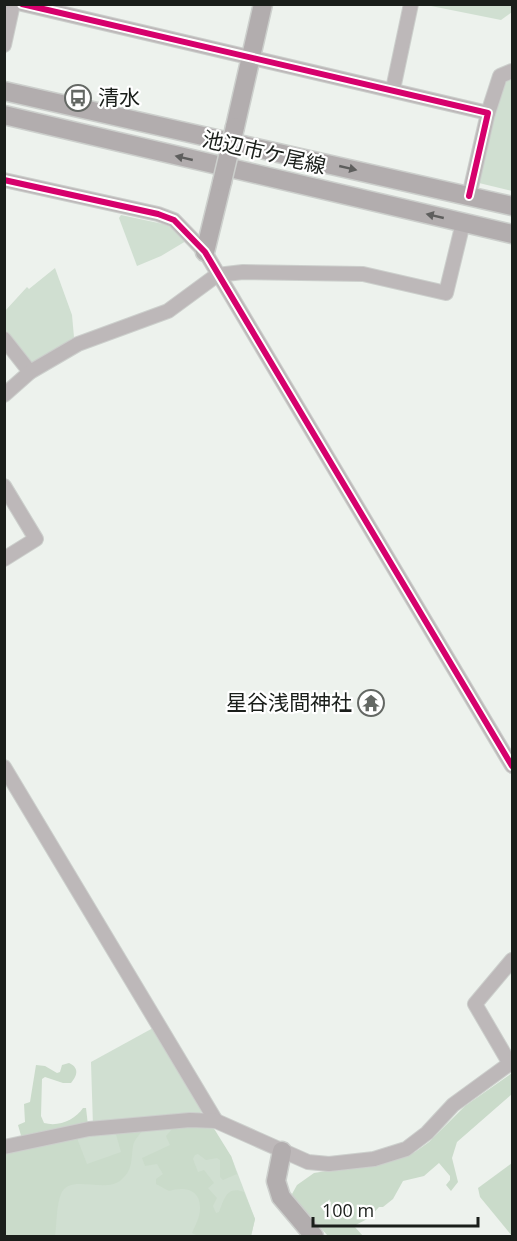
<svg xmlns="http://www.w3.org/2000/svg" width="517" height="1241" font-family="'Open Sans','Noto Sans JP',sans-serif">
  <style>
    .green { fill: #d0dfd1 }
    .forest { fill: #cadbca }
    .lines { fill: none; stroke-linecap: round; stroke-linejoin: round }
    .street-casing { stroke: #cccfcc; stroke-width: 16 }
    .secondary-casing { stroke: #cccfcc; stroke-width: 21 }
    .street { stroke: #bdb8b9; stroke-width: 14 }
    .secondary { stroke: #b2adae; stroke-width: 18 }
    .secondary-bridge-casing { stroke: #cccfcc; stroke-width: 21; stroke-linecap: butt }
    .secondary-bridge { stroke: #b2adae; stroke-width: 18 }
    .cycleway-casing { stroke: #fff; stroke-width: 10 }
    .cycleway { stroke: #d6006c; stroke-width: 6 }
    .oneway { fill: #5e5e5d }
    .labels { text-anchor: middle; stroke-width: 4.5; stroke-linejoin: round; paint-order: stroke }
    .poi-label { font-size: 21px; fill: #1a1e1a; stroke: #fff; text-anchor: start }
    .street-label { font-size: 21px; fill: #1a1e1a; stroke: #fff }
  </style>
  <rect width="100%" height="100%" fill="#edf2ed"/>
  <g class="green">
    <polygon points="426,5 512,5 512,12 501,20"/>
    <polygon points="512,76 512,191 479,183 503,79"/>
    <polygon points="121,215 163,224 173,228 186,241 161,256 137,266 119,218"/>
    <polygon points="55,268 72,315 74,337 35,364 29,363 5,330 5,311 27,287 29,289"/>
    <polygon points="153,1028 203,1111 197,1115 93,1127 91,1062"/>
    <polygon points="189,1124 231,1156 255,1219 251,1236 5,1236 5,1149 89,1134"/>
  </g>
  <g class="forest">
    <path d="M69,1063C80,1068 77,1076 71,1083H63L45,1077L42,1079L41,1116L44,1123C59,1127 75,1120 83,1108H86L89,1134L77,1138L87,1164L121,1152L115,1131L146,1127C142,1132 134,1139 133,1146C131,1160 133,1170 121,1180C105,1194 69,1173 61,1194C56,1206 57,1224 55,1236H5V1149L22,1139L18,1125L25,1122L24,1104L30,1102L36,1065L45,1066L57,1073L60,1072L62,1065Z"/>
    <polygon points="512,1073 512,1094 457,1142 452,1158 458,1182 451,1191 446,1185 450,1180 450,1176 439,1163 424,1176 403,1181 393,1199 383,1207 379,1207 369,1218 354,1226 363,1236 328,1236 296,1201 292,1194 297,1185 314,1173 398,1159 415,1152 429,1142 465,1106"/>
    <path d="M176,1125L213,1127L231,1156L237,1174L223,1180L220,1177V1160L217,1158L206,1160L198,1154L195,1155L193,1159L198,1172L204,1170L214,1183L208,1188L217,1198L213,1206L216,1213L219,1212C224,1199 227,1185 244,1192L255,1219L251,1236H198L192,1233C195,1226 200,1217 200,1209C201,1189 184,1186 169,1191L156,1184V1179L163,1174L157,1164L145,1166L142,1158L170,1145L166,1136Z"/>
    <polygon points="512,1163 512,1236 480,1197 478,1188"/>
  </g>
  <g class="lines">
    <defs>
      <g id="street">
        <polyline points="22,4 488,113 469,196"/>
        <polyline points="4,45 13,4"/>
        <polyline points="393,89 411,4"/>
        <polyline points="488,113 500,76 512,71"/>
        <polyline points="4,180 158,214 174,220 205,252 512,766"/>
        <polyline points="4,339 30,372"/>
        <polyline points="4,395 30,372 78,344 168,311 217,275 243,272 363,274 446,293 463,223"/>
        <polyline points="4,486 36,539 4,559"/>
        <polyline points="4,767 216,1121"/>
        <polyline points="510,1064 475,1004 512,960"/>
        <polyline points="4,1147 89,1129 190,1120 216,1121 308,1162 329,1164 374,1159 406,1149 427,1133 453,1105 512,1062"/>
      </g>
      <g id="secondary">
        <polyline points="4,91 512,206"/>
        <polyline points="4,115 512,234"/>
        <polyline points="235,127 263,4"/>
        <polyline points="205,252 222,182"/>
        <polyline points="282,1151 276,1181 281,1197 314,1236"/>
      </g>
    </defs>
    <use href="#street" class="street-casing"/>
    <use href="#secondary" class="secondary-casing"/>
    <use href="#street" class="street"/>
    <use href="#secondary" class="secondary"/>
    <defs>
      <polyline id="secondary-bridge" points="222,182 235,127"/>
    </defs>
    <use href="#secondary-bridge" class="secondary-bridge-casing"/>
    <use href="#secondary-bridge" class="secondary-bridge"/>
    <defs>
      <g id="cycleway">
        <polyline points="22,4 488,113 469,196"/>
        <polyline points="4,180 158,214 174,220 205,252 512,766"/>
      </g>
    </defs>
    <use href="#cycleway" class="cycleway-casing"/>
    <use href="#cycleway" class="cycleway"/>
  </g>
  <defs><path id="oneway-solid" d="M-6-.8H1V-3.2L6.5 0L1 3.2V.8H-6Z" transform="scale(1.5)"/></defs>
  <g class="oneway">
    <use href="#oneway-solid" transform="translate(184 158) rotate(-167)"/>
    <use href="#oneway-solid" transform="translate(348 168) rotate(13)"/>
    <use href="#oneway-solid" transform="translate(435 216) rotate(-167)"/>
  </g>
  <defs>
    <symbol id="bus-ring" viewBox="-11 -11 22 22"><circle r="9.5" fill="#fff" stroke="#646864" stroke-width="1.5"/><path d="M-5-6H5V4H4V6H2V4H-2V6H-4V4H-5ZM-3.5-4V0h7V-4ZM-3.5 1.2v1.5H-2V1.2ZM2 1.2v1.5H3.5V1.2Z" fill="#646864"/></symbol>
    <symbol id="temple-ring" viewBox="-11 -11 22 22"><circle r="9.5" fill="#fff" stroke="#646864" stroke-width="1.5"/><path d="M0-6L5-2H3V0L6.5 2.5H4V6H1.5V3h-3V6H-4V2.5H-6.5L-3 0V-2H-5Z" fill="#646864"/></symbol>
  </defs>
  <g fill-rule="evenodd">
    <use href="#bus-ring" x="63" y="83" width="30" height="30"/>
    <use href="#temple-ring" x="356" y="688" width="30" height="30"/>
  </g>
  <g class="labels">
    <g class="poi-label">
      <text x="98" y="105">清水</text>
      <text x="352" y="710" text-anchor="end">星谷浅間神社</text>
    </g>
    <g class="street-label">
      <text transform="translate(264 153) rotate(13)" y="7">池辺市ケ尾線</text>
    </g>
  </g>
  <rect width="517" height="1241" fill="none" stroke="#1a1e1a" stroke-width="12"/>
  <path d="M313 1217v9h165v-9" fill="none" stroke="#1a1e1a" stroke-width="3"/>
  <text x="322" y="1217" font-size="18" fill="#1a1e1a" stroke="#ffffff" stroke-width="4.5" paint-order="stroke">100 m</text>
</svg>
